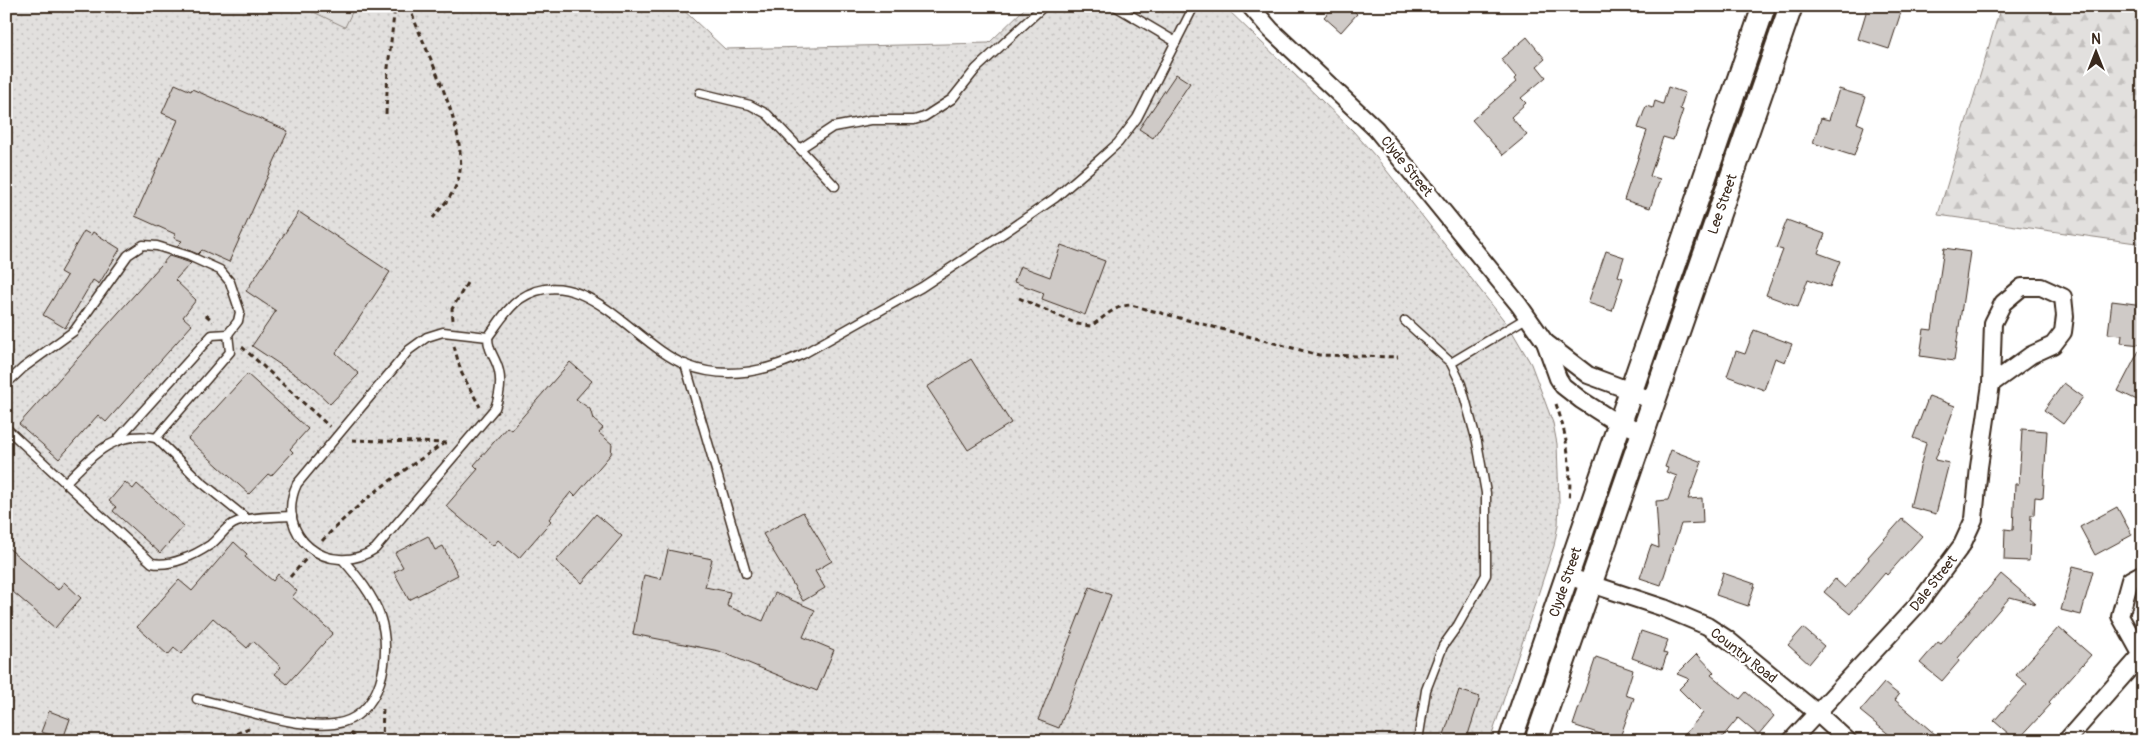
<svg xmlns="http://www.w3.org/2000/svg" width="2149" height="747" font-family="Pangolin,sans-serif">
  <style>
    .grass { fill: url(#grass-dots); stroke: #8e857e }
    .forest { fill: url(#forest-firs); stroke: #8e857e }
    .pitch { fill: #e2e0de; stroke: #8e857e }
    .building { fill: #cfcac7; stroke: #3b2a1e }
    .lines { fill: none; stroke-linecap: round; stroke-linejoin: round }
    .service-casing { stroke: #3b2a1e; stroke-width: 11 }
    .minor-casing { stroke: #3b2a1e; stroke-width: 20 }
    .secondary-casing { stroke: #3b2a1e; stroke-width: 26 }
    .path { stroke: #3b2a1e; stroke-width: 3; stroke-dasharray: 5 4; stroke-linecap: butt }
    .service { stroke: #fff; stroke-width: 8 }
    .minor { stroke: #fff; stroke-width: 16 }
    .secondary { stroke: #fff; stroke-width: 22 }
    .labels { text-anchor: middle; stroke-width: 4.5; stroke-linejoin: round; paint-order: stroke }
    .street-label { font-size: 14px; fill: #3b2a1e; stroke: #fff }
  </style>
  <defs>
    <pattern id="grass-dots" width="8" height="8" patternUnits="userSpaceOnUse" patternTransform="scale(1.25)"><rect width="8" height="8" fill="#e2e0de"/><path d="M2 2h.1M6 6h.1" fill="none" stroke="#c3c0be" stroke-width="1.8" stroke-linecap="round"/></pattern>
    <pattern id="forest-firs" width="22" height="20" patternUnits="userSpaceOnUse" patternTransform="scale(1.25)"><rect width="22" height="20" fill="#e2e0de"/><path d="M5 1l3.5 6h-7zM16 11l3.5 6h-7z" fill="#c3c0be"/></pattern>
  </defs>
  <rect width="100%" height="100%" fill="#fff"/>
  <filter id="ink" filterUnits="userSpaceOnUse"><feTurbulence type="fractalNoise" baseFrequency=".02" numOctaves="2"/><feDisplacementMap in="SourceGraphic" scale="10" xChannelSelector="R" yChannelSelector="G"/><feConvolveMatrix kernelMatrix="1 2 1 2 8 2 1 2 1" color-interpolation-filters="sRGB"/></filter>
  <g filter="url(#ink)">
    <polygon class="grass" points="6,6 679,6 725,49 989,43 1027,6 1224,6 1353,131 1376,157 1510,328 1531,364 1553,423 1557,444 1559,501 1558,525 1554,546 1490,741 6,741"/>
    <polygon class="forest" points="2001,6 2143,6 2143,244 1938,215"/>
    <polygon class="pitch" points="301,6 355,6 345,27"/>
    <g class="building">
      <polygon points="1334,6 1349,6 1357,14 1341,32 1324,17"/>
      <polygon points="1868,6 1903,6 1889,49 1858,39"/>
      <polygon points="1527,37 1545,59 1537,66 1546,77 1521,98 1526,103 1511,117 1527,135 1503,155 1472,120 1516,82 1514,79 1516,77 1501,59"/>
      <polygon points="1176,74 1190,83 1153,138 1139,129"/>
      <polygon points="175,84 191,91 192,89 288,131 229,262 202,250 198,254 177,246 182,241 174,238 175,234 135,216 178,120 162,113"/>
      <polygon points="1668,87 1685,93 1680,109 1683,110 1673,140 1663,137 1650,176 1660,179 1650,208 1624,200 1647,131 1638,128 1646,106 1653,108 1655,101 1663,104"/>
      <polygon points="1839,89 1866,97 1857,123 1864,126 1854,156 1813,143 1821,118 1829,120"/>
      <polygon points="299,212 390,272 336,353 359,374 330,404 308,383 252,346 276,311 246,291"/>
      <polygon points="1787,220 1825,234 1818,253 1840,261 1830,287 1808,279 1798,307 1766,295 1783,250 1776,248"/>
      <polygon points="84,231 91,235 93,232 120,249 99,284 93,280 65,328 43,315 67,276 60,272"/>
      <polygon points="1061,245 1105,261 1085,315 1042,299 1044,293 1014,282 1020,266 1050,277"/>
      <polygon points="1944,248 1970,252 1954,361 1920,356 1924,329 1932,330"/>
      <polygon points="1606,251 1624,257 1618,276 1623,278 1612,311 1588,303"/>
      <polygon points="169,256 191,263 175,280 196,300 183,317 192,325 106,422 98,415 59,459 19,424"/>
      <polygon points="2112,301 2143,305 2142,345 2121,343 2122,335 2108,334"/>
      <polygon points="1754,330 1792,344 1785,362 1775,358 1764,390 1727,376 1736,351 1745,354"/>
      <polygon points="2143,343 2143,388 2137,400 2118,391"/>
      <polygon points="971,359 1011,423 968,450 927,387"/>
      <polygon points="570,362 592,381 576,399 590,409 593,419 603,428 599,433 612,444 611,454 575,496 571,492 549,519 551,521 519,558 498,540 493,546 446,506 478,469 474,465 507,427 511,430"/>
      <polygon points="247,374 308,429 290,449 293,452 271,476 268,474 249,494 188,439"/>
      <polygon points="2064,383 2083,397 2063,424 2044,410"/>
      <polygon points="1929,396 1955,406 1935,460 1949,463 1936,514 1910,507 1926,443 1913,438"/>
      <polygon points="2022,429 2047,431 2043,498 2035,497 2034,515 2031,515 2029,561 2004,560 2005,529 2013,530 2015,484 2019,484"/>
      <polygon points="1671,450 1702,462 1688,499 1702,498 1703,523 1681,524 1661,585 1640,578 1651,545 1659,548 1656,501 1668,500 1677,476 1666,472 1668,468 1665,467"/>
      <polygon points="125,482 133,489 137,484 184,526 160,553 113,511 116,507 109,501"/>
      <polygon points="2117,507 2132,535 2095,555 2080,527"/>
      <polygon points="803,512 832,561 815,571 825,588 803,601 763,534"/>
      <polygon points="596,514 622,536 582,583 556,561"/>
      <polygon points="1902,519 1922,536 1887,575 1885,573 1850,614 1824,592 1835,579 1845,588 1869,559 1868,557"/>
      <polygon points="428,536 435,550 443,546 458,575 409,600 394,572 403,567 395,553"/>
      <polygon points="234,542 247,554 245,557 273,581 278,574 297,591 292,597 333,633 287,684 275,674 281,667 253,641 247,648 213,618 181,654 174,648 168,655 137,627 179,580 192,591"/>
      <polygon points="6,546 58,590 64,582 81,598 55,628 6,586"/>
      <polygon points="668,550 712,559 705,587 730,592 727,606 763,621 775,593 815,610 803,637 834,650 817,691 719,651 633,634 644,575 661,579"/>
      <polygon points="2073,566 2093,571 2081,615 2061,610"/>
      <polygon points="1723,573 1755,584 1748,606 1716,595"/>
      <polygon points="2001,574 2036,604 2010,597 1958,658 1960,660 1942,681 1920,663 1938,642 1941,644"/>
      <polygon points="1090,587 1111,595 1059,728 1038,720"/>
      <polygon points="2059,627 2091,655 2049,702 2051,704 2017,741 1994,721 2027,684 2016,675"/>
      <polygon points="1803,628 1824,646 1809,664 1788,645"/>
      <polygon points="1641,631 1668,640 1663,653 1667,654 1662,669 1632,658"/>
      <polygon points="1697,654 1714,672 1711,675 1740,699 1746,692 1774,716 1758,735 1738,718 1719,741 1679,741 1703,713 1679,689 1689,679 1677,674"/>
      <polygon points="1596,657 1633,670 1625,695 1634,698 1619,740 1573,725"/>
      <polygon points="1884,683 1899,695 1895,700 1943,741 1897,741 1860,711"/>
      <polygon points="1459,690 1480,697 1466,741 1442,741"/>
      <polygon points="49,711 70,719 63,739 41,732"/>
    </g>
    <g class="lines">
      <defs>
        <g id="service">
          <polyline points="1115,6 1176,42"/>
          <polyline points="700,93 750,105 767,114 835,186"/>
          <polyline points="801,148 833,127 871,120 914,120 924,117 952,99 976,69 1044,6"/>
          <polyline points="1405,321 1451,363 1461,384 1477,442 1486,493 1486,575 1458,625 1443,646 1426,690 1418,741"/>
          <path d="M443,332L488,337C488,346 491,352 495,360C503,376 501,392 495,408L375,549C328,580 273,535 297,484L409,350L427,337Z"/>
          <path d="M488,337C498,324 507,308 520,299C581,258 635,345 686,365C725,380 766,372 803,354L922,287L1004,233L1055,198L1099,160L1118,143L1137,118L1194,6"/>
          <polyline points="1451,363 1528,317"/>
          <polyline points="685,364 746,573"/>
          <polyline points="6,384 23,368 74,331 128,255 143,245 157,246 189,256 220,270 230,282 240,312 238,321 228,334"/>
          <path d="M6,428L152,563C171,567 195,555 210,545C220,538 225,526 237,522C254,516 275,517 292,516"/>
          <polyline points="156,438 200,481 247,519"/>
          <path d="M65,483C92,456 114,430 156,438L230,352L228,334L212,335L117,440"/>
          <path d="M197,699C237,707 295,729 334,724C382,718 393,655 380,616C373,595 357,576 343,560"/>
        </g>
        <g id="minor">
          <polyline points="1250,6 1271,30 1376,129 1519,305 1545,342 1558,378 1563,386 1581,400 1609,418 1643,432"/>
          <polyline points="1545,342 1588,375 1631,391 1653,402"/>
          <polyline points="1567,576 1664,608 1707,626 1727,639 1816,712 1848,741"/>
          <polyline points="2141,654 2120,616 2130,580 2143,573"/>
          <polyline points="1791,741 1919,603 1962,545 1974,519 1979,467 1991,384 1993,323 2003,303 2022,287 2041,287 2063,297 2065,316 2063,332 2053,345 2031,355 1991,384"/>
          <polyline points="2066,741 2143,653"/>
        </g>
        <g id="secondary">
          <polyline points="1510,741 1764,6"/>
          <polyline points="1536,741 1791,6"/>
        </g>
      </defs>
      <use href="#service" class="service-casing"/>
      <use href="#minor" class="minor-casing"/>
      <use href="#secondary" class="secondary-casing"/>
      <g class="path">
        <path d="M409,6C424,50 472,135 458,180C454,195 442,206 433,218"/>
        <polyline points="386,114 388,68 395,6"/>
        <path d="M1019,298L1077,324L1091,326C1105,317 1113,306 1131,305L1319,355L1398,357"/>
        <polyline points="206,315 213,321"/>
        <polyline points="453,320 452,309 467,283"/>
        <polyline points="454,346 461,372 480,407"/>
        <polyline points="242,347 330,427"/>
        <path d="M1556,404C1567,435 1572,468 1569,501"/>
        <polyline points="352,440 448,443"/>
        <path d="M322,541C358,502 399,473 443,444"/>
        <polyline points="290,577 306,559"/>
        <polyline points="350,733 359,741"/>
        <polyline points="220,741 251,727"/>
        <polyline points="382,741 383,706"/>
      </g>
      <use href="#service" class="service"/>
      <use href="#minor" class="minor"/>
      <use href="#secondary" class="secondary"/>
    </g>
  </g>
  <g class="labels">
    <g class="street-label">
      <text transform="translate(1407 166) rotate(51)" y="5">Clyde Street</text>
      <text transform="translate(1722 204) rotate(-71)" y="5">Lee Street</text>
      <text transform="translate(1565 582) rotate(-71)" y="5">Clyde Street</text>
      <text transform="translate(1933 583) rotate(-52)" y="5">Dale Street</text>
      <text transform="translate(1744 655) rotate(38)" y="5">Country Road</text>
    </g>
  </g>
  <rect width="2149" height="747" fill="none" stroke="#fff" stroke-width="25"/>
  <rect x="12" y="12" width="2124" height="722" fill="none" stroke="#3b2a1e" stroke-width="2" filter="url(#ink)"/>
  <g transform="translate(2096 52)" stroke="#ffffff" stroke-width="4" paint-order="stroke">
  <path d="M0-4L9 19L0 12L-9 19Z" fill="#3b2a1e"/>
  <text y="-8" font-size="14" font-weight="bold" text-anchor="middle" fill="#3b2a1e">N</text>
  </g>
</svg>
